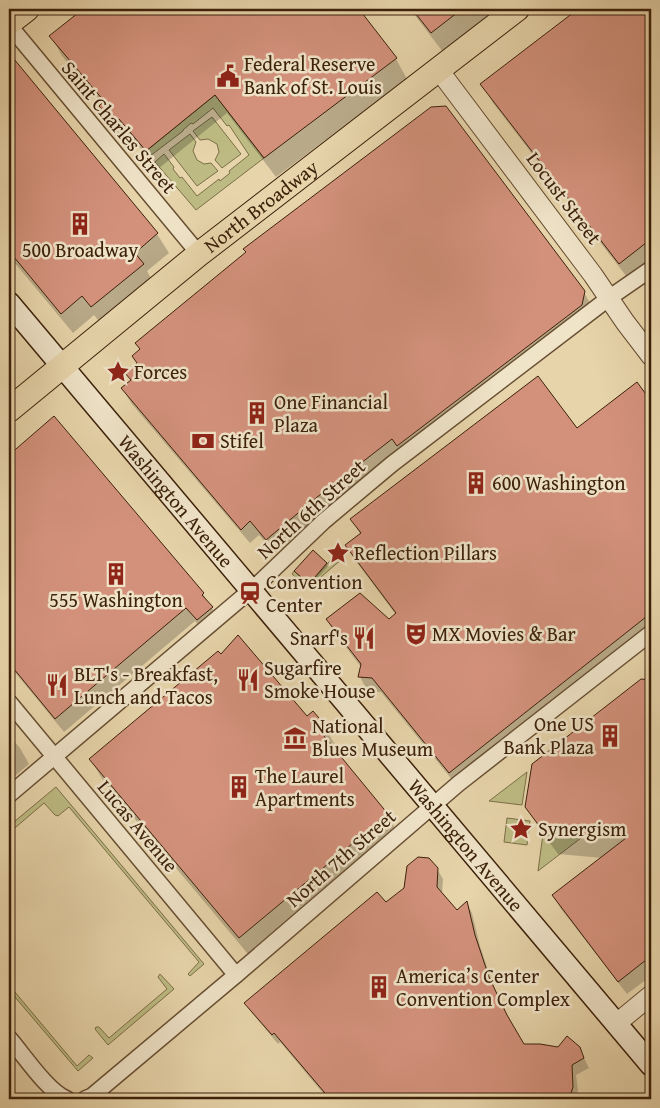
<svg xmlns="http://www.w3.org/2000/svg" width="660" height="1108" font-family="'Gentium Book Plus',serif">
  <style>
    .green { fill: #bdbb83; stroke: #7c6e46 }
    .shadow { fill: #0003 }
    .building { fill: #d3917c; stroke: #3c210a }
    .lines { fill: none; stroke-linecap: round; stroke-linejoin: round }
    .minor-casing { stroke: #674e32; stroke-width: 18 }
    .tertiary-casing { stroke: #674e32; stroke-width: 21 }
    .secondary-casing { stroke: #3c210a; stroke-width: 24 }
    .primary-casing { stroke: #3c210a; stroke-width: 26 }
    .minor { stroke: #efe3c8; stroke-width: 15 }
    .tertiary { stroke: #efe3c8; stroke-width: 19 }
    .secondary { stroke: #efe3c8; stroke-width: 21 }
    .primary { stroke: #e7d4aa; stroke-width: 24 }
    .labels { text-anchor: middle; stroke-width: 5; stroke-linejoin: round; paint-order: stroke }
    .poi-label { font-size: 20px; fill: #3c210a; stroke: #efe3c8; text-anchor: start }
    .street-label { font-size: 20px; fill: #3c210a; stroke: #efe3c8 }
  </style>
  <rect width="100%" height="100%" fill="#e7d4aa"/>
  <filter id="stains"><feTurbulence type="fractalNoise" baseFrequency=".004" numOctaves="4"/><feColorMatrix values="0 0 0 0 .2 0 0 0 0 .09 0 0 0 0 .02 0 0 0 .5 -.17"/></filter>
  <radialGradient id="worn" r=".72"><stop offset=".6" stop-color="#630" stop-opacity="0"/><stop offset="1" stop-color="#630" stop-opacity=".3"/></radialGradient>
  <g class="green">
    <polygon points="215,95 264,158 196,210 155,162 164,154 174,167 173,169 180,178 182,177 197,196 219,179 220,181 230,173 229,171 249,155 229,125 227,126 213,108 193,124 191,123 183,130 183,131 150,156 146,151"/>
    <polygon points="212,117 241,154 222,168 215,160 219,152 217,144 208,139 200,140 193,131"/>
    <polygon points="190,134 196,142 193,151 197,160 204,164 211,163 218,171 197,186 169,150"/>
    <polygon points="337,553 342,559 308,588 292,574 294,571 309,584"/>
    <polygon points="527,772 522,805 489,801"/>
    <polygon points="56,787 204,964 190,976 188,974 199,962 69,807 58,816 55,815 44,803 9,833 9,826"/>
    <polygon points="507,818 530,821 527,845 504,842"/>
    <polygon points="543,834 581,838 538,871"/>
    <polygon points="160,974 174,989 108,1045 95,1029 96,1027 99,1027 109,1038 167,989 158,977"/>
    <polygon points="9,985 77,1066 89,1055 93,1058 78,1071 9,990"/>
  </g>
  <g class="shadow">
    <polygon points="85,9 358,9 396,59 407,79 276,177 227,113 158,169 132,138 126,143 112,126 101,106 103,104 62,56 51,36"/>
    <polygon points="410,9 499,9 443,52"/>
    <polygon points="580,9 651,9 651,265 630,281 493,103 482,84"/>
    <polygon points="14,62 157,234 169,253 147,271 154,284 103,326 94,315 73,333 9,256 9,66"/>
    <polygon points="583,291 592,306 324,512 275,553 259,535 250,543 131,403 123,389"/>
    <polygon points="637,384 651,403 651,634 458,787 381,692 368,692 360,677 361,667 336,634 327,620 389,621 396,615 355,560 347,546 361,535 351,519 577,430"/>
    <polygon points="54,418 203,594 220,621 205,633 195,621 64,732 9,665 9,609 11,607 9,604 9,456"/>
    <polygon points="326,564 328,566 311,586 297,574"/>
    <polygon points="641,680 651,681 651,976 627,994 561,909 553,896 603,858 558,854 541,831 527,807"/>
    <polygon points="324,726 337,748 334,751 387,814 400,837 253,960 104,782 91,760"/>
    <polygon points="9,735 20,748 29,764 9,781"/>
    <polygon points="437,869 443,879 442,895 456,912 467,903 472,913 480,946 494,988 511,1024 524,1045 559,1049 579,1048 589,1068 576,1075 578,1090 576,1099 328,1099 280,1042 278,1044 252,1013 246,1003"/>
  </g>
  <g class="building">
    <polygon points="83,9 359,9 397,58 264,158 215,95 146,151 119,119 114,124 99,106 104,101 49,36"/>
    <polygon points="412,9 462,9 431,33"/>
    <polygon points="578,9 651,9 651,239 619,264 480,84"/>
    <polygon points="9,53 158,233 135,253 144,264 91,307 82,296 61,314 9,251"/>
    <polygon points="446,106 585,291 582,305 397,446 392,439 316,498 266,540 250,521 241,530 121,388 131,380 125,373 137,363 132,356 140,349 135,343 246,252 243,249 431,107"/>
    <polygon points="538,376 577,428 637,382 651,401 651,613 449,773 372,678 358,677 361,664 326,619 360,593 389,619 396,613 345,545 361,533 350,519"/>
    <polygon points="54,416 204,593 202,595 213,607 197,620 186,608 55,719 9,663 9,455"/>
    <polygon points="313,550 327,563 309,584 294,571"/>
    <polygon points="238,635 307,716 313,711 325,725 319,730 388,814 239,938 89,759 218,651 221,654"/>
    <polygon points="641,679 651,680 651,956 618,982 552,895 626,838 543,831 525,807 532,764"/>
    <polygon points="418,857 429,858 438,868 437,887 457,910 467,901 475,935 489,977 507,1015 524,1044 540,1044 558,1047 567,1036 580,1047 584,1058 572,1065 573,1087 569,1099 330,1099 274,1033 272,1035 244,1003 377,892 386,902 404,888 407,866"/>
  </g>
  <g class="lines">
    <defs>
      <g id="minor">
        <polyline points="9,25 199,254"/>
        <polyline points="9,702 236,975"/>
        <polyline points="9,795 258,584 324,521 392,464 609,298 651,269"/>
        <path d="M9,1038C23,1054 48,1092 67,1099"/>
        <polyline points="85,1099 92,1096 236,975 458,784 651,633"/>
      </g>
      <g id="tertiary">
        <polyline points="438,69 593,275 625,322 651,356"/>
        <polyline points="617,1023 651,995"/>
      </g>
      <g id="secondary">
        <path id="s1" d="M9,303L651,1065"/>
      </g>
      <g id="primary">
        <polyline points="9,23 27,9"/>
        <path id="s2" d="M9,410L199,254L517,9"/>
      </g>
    </defs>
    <use href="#minor" class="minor-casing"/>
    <use href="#tertiary" class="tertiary-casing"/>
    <use href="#secondary" class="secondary-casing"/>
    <use href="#primary" class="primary-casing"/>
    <use href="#minor" class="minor"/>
    <use href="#tertiary" class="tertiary"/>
    <use href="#secondary" class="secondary"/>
    <use href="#primary" class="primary"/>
  </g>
  <defs>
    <symbol id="civic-bare" viewBox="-9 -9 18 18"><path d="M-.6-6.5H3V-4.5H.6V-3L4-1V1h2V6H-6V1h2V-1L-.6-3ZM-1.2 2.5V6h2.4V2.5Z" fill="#8f2418" stroke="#efe3c8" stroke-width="2.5" paint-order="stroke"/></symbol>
    <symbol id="building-bare" viewBox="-9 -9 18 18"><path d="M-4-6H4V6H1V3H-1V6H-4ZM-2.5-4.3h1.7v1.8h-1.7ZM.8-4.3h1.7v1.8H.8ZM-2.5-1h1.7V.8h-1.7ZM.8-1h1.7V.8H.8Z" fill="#8f2418" stroke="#efe3c8" stroke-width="2.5" paint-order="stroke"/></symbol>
    <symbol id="sight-bare" viewBox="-9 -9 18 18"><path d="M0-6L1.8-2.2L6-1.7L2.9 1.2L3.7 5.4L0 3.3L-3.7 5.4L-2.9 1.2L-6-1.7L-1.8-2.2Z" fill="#8f2418" stroke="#efe3c8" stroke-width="2.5" paint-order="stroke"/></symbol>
    <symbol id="bank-bare" viewBox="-9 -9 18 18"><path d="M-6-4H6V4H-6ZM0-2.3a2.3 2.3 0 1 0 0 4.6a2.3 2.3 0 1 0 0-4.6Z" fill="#8f2418" stroke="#efe3c8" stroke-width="2.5" paint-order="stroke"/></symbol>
    <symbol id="station-bare" viewBox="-9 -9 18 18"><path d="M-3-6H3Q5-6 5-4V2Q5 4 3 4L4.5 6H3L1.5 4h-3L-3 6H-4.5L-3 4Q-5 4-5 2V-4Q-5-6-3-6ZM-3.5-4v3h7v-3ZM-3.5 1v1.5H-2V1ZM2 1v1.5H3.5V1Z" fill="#8f2418" stroke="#efe3c8" stroke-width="2.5" paint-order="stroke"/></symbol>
    <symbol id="theatre-bare" viewBox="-9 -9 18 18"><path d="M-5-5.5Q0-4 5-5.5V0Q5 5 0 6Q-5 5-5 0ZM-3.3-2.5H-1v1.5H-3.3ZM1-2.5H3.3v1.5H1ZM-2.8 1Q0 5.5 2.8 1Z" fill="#8f2418" stroke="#efe3c8" stroke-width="2.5" paint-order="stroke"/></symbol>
    <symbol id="restaurant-bare" viewBox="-9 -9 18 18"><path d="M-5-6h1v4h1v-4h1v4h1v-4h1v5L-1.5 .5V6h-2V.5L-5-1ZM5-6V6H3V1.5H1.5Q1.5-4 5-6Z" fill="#8f2418" stroke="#efe3c8" stroke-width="2.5" paint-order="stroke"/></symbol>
    <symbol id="museum-bare" viewBox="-9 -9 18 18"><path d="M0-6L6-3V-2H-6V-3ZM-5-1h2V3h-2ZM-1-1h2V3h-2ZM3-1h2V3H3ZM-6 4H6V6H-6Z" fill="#8f2418" stroke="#efe3c8" stroke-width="2.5" paint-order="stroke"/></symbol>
  </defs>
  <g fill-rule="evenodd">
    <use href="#civic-bare" x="212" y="60" width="32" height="32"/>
    <use href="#building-bare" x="64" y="208" width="32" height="32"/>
    <use href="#sight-bare" x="102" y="356" width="32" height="32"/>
    <use href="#building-bare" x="241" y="397" width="32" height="32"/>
    <use href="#bank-bare" x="187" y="425" width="32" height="32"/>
    <use href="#building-bare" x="460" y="467" width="32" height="32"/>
    <use href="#sight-bare" x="322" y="537" width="32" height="32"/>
    <use href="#building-bare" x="100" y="558" width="32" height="32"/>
    <use href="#station-bare" x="234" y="577" width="32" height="32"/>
    <use href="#theatre-bare" x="400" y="618" width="32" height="32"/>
    <use href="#restaurant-bare" x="348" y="622" width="32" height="32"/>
    <use href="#restaurant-bare" x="232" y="664" width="32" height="32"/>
    <use href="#restaurant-bare" x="41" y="669" width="32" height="32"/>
    <use href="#building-bare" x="594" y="720" width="32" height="32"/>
    <use href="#museum-bare" x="279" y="722" width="32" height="32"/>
    <use href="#building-bare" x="223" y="771" width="32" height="32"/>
    <use href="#sight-bare" x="505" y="813" width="32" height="32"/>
    <use href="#building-bare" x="363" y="971" width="32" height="32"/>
  </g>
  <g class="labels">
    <g class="poi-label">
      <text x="244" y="71">Federal Reserve<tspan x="244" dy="23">Bank of St. Louis</tspan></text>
      <text x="80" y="257" text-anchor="middle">500 Broadway</text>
      <text x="134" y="379">Forces</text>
      <text x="274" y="409">One Financial<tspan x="274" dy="23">Plaza</tspan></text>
      <text x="220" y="448">Stifel</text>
      <text x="492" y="490">600 Washington</text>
      <text x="354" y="560">Reflection Pillars</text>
      <text x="266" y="589">Convention<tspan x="266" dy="23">Center</tspan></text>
      <text x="116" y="607" text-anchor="middle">555 Washington</text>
      <text x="432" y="641">MX Movies &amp; Bar</text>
      <text x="348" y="645" text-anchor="end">Snarf's</text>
      <text x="264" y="675">Sugarfire<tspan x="264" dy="23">Smoke House</tspan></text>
      <text x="74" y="681">BLT's - Breakfast,<tspan x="74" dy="23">Lunch and Tacos</tspan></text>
      <text x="594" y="731" text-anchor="end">One US<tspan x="594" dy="23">Bank Plaza</tspan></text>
      <text x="312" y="733">National<tspan x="312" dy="23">Blues Museum</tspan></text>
      <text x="255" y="783">The Laurel<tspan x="255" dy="23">Apartments</tspan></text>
      <text x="538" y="836">Synergism</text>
      <text x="396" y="983">America’s Center<tspan x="396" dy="23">Convention Complex</tspan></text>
    </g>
    <g class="street-label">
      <text transform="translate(119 127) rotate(50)" y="7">Saint Charles Street</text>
      <text transform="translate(564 198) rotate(53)" y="7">Locust Street</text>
      <text dy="7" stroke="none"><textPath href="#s2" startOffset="324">North Broadway</textPath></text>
      <text dy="7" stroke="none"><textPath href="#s1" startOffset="259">Washington Avenue</textPath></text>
      <text transform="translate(311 509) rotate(-42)" y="7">North 6th Street</text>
      <text transform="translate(138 826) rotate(50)" y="7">Lucas Avenue</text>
      <text dy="7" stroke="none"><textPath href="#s1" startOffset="709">Washington Avenue</textPath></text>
      <text transform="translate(341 858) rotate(-41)" y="7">North 7th Street</text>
    </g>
  </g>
  <rect width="660" height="1108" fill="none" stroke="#e7d4aa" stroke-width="30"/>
  <rect x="10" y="10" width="640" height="1088" fill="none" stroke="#3c210a" stroke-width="2.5"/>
  <rect x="15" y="15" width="630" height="1078" fill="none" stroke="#3c210a"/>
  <rect width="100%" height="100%" filter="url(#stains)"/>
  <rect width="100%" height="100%" fill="url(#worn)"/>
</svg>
